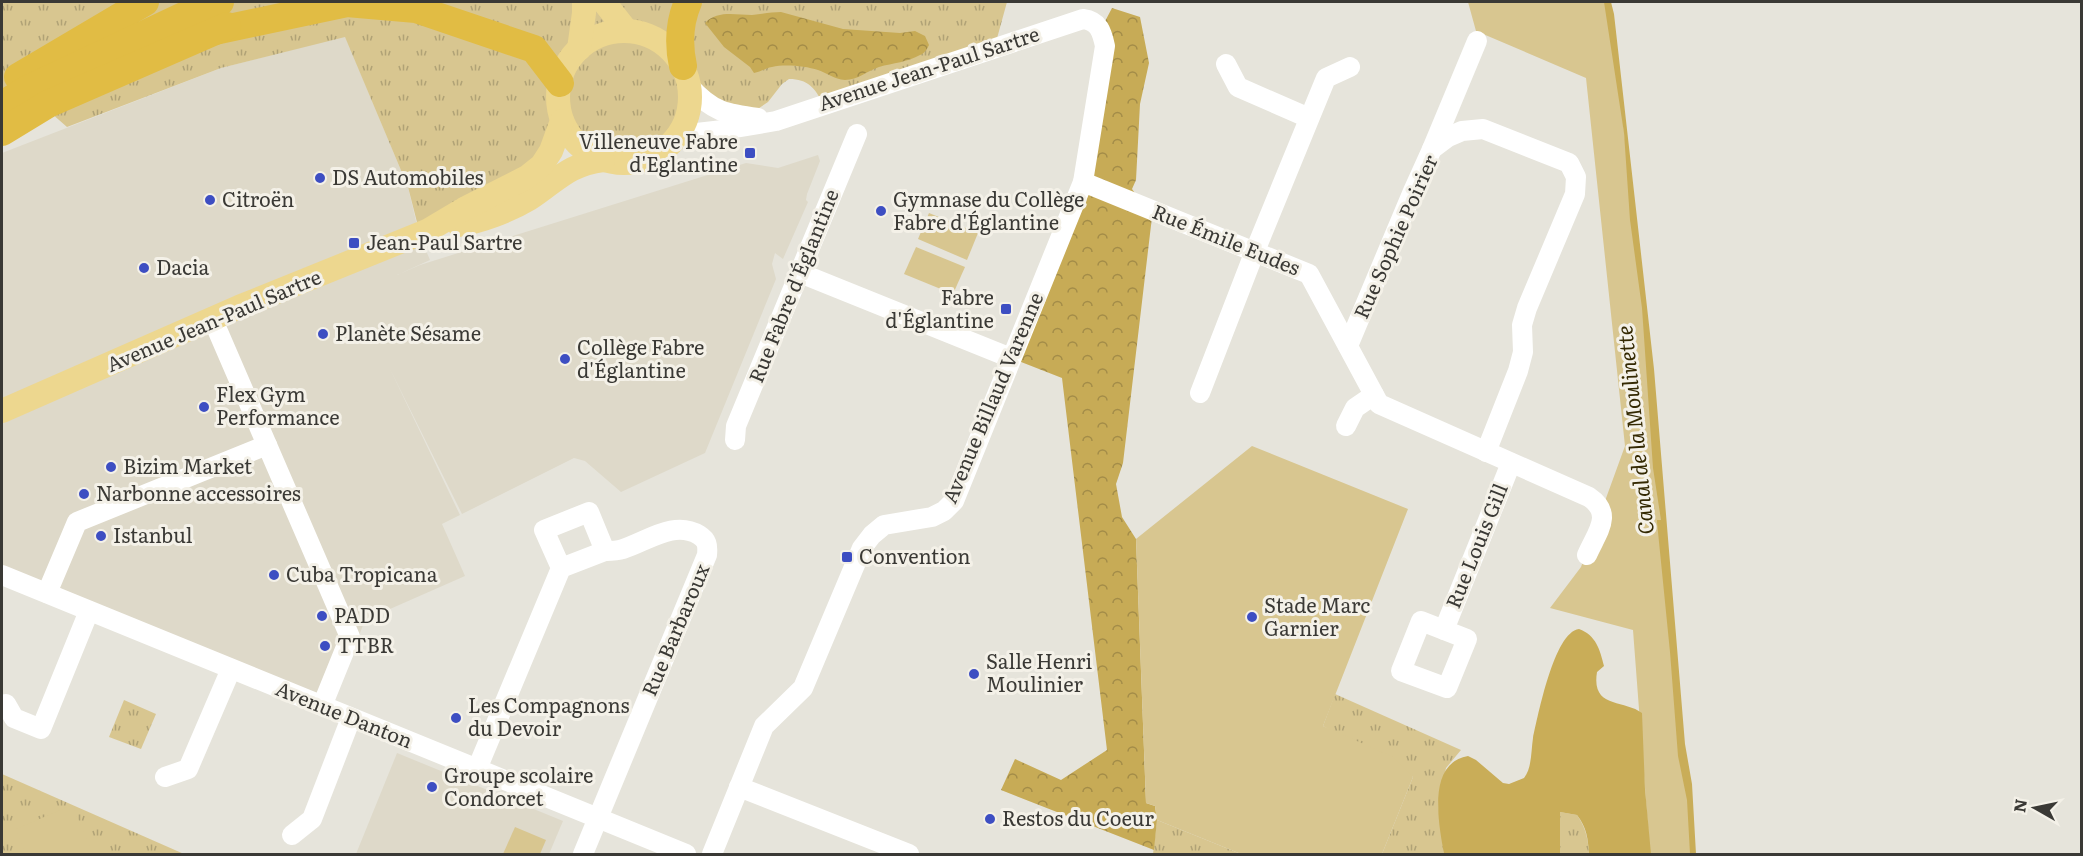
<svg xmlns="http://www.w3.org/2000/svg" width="2083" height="856" font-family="Literata,serif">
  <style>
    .built { fill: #ded9c9 }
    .grass { fill: url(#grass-tufts) }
    .forest { fill: url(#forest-crowns) }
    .garden { fill: #d8c690 }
    .water { fill: #c9ad58 }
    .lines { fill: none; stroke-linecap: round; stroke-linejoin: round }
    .minor { stroke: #fff; stroke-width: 20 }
    .major { stroke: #edd78f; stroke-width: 24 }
    .highway { stroke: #e1bc44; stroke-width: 28 }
    .poi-dot { fill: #3d4ec2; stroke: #f4f1e8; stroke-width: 2 }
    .labels { text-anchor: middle; stroke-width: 6; stroke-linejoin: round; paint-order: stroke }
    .street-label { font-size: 20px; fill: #3a3935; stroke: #f4f1e8 }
    .poi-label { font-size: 20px; fill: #3a3935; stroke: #f4f1e8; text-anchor: start }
    .water-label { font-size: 21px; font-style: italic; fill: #342902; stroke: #f4f1e8 }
  </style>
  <defs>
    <pattern id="grass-tufts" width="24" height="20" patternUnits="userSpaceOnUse" patternTransform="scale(1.5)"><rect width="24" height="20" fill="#d8c690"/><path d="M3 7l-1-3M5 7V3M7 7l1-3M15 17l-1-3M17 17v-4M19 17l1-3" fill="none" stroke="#b0a276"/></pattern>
    <pattern id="forest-crowns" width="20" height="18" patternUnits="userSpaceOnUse" patternTransform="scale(1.5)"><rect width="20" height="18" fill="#c7ab56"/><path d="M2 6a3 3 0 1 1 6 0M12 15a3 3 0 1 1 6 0" fill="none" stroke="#a38c48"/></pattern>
  </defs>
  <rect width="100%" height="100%" fill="#e6e4db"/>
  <g class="built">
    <polygon points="345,36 408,187 419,234 430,260 397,275 420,265 746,163 778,168 818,155 820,161 807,194 806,200 808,202 783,259 775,253 772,264 776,279 705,453 621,492 585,461 574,458 462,514 390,369 460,515 442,524 465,576 365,620 331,709 2,575 2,153 221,68"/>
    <polygon points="397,753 563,821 549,854 356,854"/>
  </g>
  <g class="grass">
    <path d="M2,2H1007L996,42L823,104C815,88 808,79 789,79L782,84L768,102L746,117L691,87C689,97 690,110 687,119C684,128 677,136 671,142C639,174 592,166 567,130L551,151L420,234L408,187L345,37L221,68L67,127L26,91L2,105Z"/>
    <polygon points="1335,694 1461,750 1446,768 1438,805 1444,854 1382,854 1413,777 1323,726"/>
    <polygon points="124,700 156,714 141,749 109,737"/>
    <polygon points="2,774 184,854 2,854"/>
    <path d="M1560,812L1577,815C1586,828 1588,839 1589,854H1560Z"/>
    <polygon points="1157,820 1241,854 1153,854"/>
  </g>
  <g class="forest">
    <polygon points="1112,8 1140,17 1149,63 1140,104 1136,180 1132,189 1152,217 1123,463 1116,484 1122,517 1136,539 1146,803 1155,806 1157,820 1154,850 1001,790 1015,759 1061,780 1107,750 1062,378 1011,358 1083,182 1101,29"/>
    <path d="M781,12L843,29L900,33L915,31L925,36L929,45C927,49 925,53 920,55C908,62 893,63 879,67C867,71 858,80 845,80C834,79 827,73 818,70C805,66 785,64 772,67C765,68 761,72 754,73L750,67L724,47L705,23C717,10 736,15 752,15C762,14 772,12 781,12Z"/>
  </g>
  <g class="garden">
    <polygon points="1468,2 1609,2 1647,329 1694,854 1650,854 1633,630 1550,608 1581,567 1625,446 1586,78 1476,31"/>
    <polygon points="929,213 978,233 967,260 918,239"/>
    <polygon points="916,247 965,267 953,294 904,274"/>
    <polygon points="1252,446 1408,509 1323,726 1393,757 1413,777 1382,854 1241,854 1157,820 1155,806 1146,803 1136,539"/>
    <polygon points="72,805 93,854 26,854 16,829"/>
    <polygon points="515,827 546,840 540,854 503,854"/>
  </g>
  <g class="water">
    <polygon points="1604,2 1611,2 1614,14 1654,369 1685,744 1692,784 1696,854 1690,854 1687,800 1678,756 1670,652 1657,522 1657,520 1661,520 1653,468 1642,308 1630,220 1624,133"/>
    <path d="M1579,629C1596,635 1600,650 1604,666L1597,672C1591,709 1624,699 1642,713L1645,789L1651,854H1589C1588,839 1587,828 1577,815L1560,812V854H1444C1439,825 1426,763 1468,756L1476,760L1503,783L1509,784L1524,778C1532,768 1531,751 1533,738C1538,716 1554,632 1579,629Z"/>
  </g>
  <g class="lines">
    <g class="minor">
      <polyline points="1226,64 1238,87 1309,118"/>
      <path d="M690,87C713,112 726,114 758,118"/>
      <path d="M679,135L723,130L776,121L1083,19C1099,21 1102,32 1105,46L1083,182L954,501L944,511L932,517L884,525L872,535L862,548L803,688L764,726L712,854"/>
      <polyline points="1432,149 1477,41"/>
      <path d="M1083,182L1309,274L1379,404L1589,497C1614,514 1597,532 1587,555"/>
      <polyline points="800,273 1011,358"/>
      <polyline points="213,320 350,637 322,706"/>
      <polyline points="1348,346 1413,191 1432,149 1448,137 1462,131 1483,129 1569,163 1576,177 1575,194 1527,308 1522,325 1523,352 1518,371 1486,452"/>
      <polyline points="1200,393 1255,251 1326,78 1350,67"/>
      <polyline points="1346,426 1355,408 1374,395"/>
      <polyline points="735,440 736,426 857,134"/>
      <polyline points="2,575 686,854"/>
      <polyline points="47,593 77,522 267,445"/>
      <polygon points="1421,621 1467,639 1447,688 1401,671"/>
      <polyline points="1444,630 1511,463"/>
      <polyline points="2,706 6,704 14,718 41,729 89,611"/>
      <polyline points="477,769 561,568 605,551 589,512 544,530 561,568"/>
      <polyline points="165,777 188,769 231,669"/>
      <polyline points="739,787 909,854"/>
      <polyline points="292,835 312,819 351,718"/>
      <path d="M583,854L707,555C708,545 707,540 699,535C674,520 648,541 623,549C617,551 611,551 605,551"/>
    </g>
    <g class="major">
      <polyline points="604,2 626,30"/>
      <circle cx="624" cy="97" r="66"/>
      <polyline points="579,49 584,13 584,2"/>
      <path d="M459,225C482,221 509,211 529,199C558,180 567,165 603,160"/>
      <polyline points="2,411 239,307 427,231 464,209 527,177 542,165 551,151 562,121"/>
    </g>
    <g class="highway">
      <polyline points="210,32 347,3 416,9 534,49 560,83"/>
      <path d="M683,66C678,43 679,23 688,2"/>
      <polyline points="18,77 145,2"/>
      <polyline points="2,105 26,90 190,13 220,2"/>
      <polyline points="2,132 48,104 227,26"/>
    </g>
  </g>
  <g class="poi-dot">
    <rect x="744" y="147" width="12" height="12" rx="3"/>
    <circle cx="320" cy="178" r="6"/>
    <circle cx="210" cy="200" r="6"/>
    <circle cx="881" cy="211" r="6"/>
    <rect x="348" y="237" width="12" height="12" rx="3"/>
    <circle cx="144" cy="268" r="6"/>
    <rect x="1000" y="303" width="12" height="12" rx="3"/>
    <circle cx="323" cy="334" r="6"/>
    <circle cx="565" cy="359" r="6"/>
    <circle cx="204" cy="407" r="6"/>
    <circle cx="111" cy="467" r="6"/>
    <circle cx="84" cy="494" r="6"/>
    <circle cx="101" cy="536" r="6"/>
    <rect x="841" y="551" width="12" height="12" rx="3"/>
    <circle cx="274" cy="575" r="6"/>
    <circle cx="322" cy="616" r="6"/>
    <circle cx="1252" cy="617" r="6"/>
    <circle cx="325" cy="646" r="6"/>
    <circle cx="974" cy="674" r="6"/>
    <circle cx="456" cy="718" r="6"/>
    <circle cx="432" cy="787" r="6"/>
    <circle cx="990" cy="819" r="6"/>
  </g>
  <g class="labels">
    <g class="street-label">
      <text transform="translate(929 69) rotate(-18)" y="7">Avenue Jean-Paul Sartre</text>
      <text transform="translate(1396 237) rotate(-66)" y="7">Rue Sophie Poirier</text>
      <text transform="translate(1226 240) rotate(22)" y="7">Rue Émile Eudes</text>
      <text transform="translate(794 286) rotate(-68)" y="7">Rue Fabre d'Églantine</text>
      <text transform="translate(214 321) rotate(-23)" y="7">Avenue Jean-Paul Sartre</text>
      <text transform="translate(993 398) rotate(-67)" y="7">Avenue Billaud Varenne</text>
      <text transform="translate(1477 546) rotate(-68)" y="7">Rue Louis Gill</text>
      <text transform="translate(676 630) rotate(-67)" y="7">Rue Barbaroux</text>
      <text transform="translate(344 715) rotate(22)" y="7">Avenue Danton</text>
    </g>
    <g class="poi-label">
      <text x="738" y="149" text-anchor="end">Villeneuve Fabre<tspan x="738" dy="23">d'Eglantine</tspan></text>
      <text x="332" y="185">DS Automobiles</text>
      <text x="222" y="207">Citroën</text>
      <text x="893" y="207">Gymnase du Collège<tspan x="893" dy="23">Fabre d'Églantine</tspan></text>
      <text x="366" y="250">Jean-Paul Sartre</text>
      <text x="156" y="275">Dacia</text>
      <text x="994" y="305" text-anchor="end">Fabre<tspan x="994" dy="23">d'Églantine</tspan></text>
      <text x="335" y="341">Planète Sésame</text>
      <text x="577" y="355">Collège Fabre<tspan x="577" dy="23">d'Églantine</tspan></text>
      <text x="216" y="402">Flex Gym<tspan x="216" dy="23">Performance</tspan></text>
      <text x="123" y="474">Bizim Market</text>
      <text x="96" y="501">Narbonne accessoires</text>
      <text x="113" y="543">Istanbul</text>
      <text x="859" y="564">Convention</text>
      <text x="286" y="582">Cuba Tropicana</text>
      <text x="1264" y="613">Stade Marc<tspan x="1264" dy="23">Garnier</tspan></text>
      <text x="334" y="623">PADD</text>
      <text x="337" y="653">TTBR</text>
      <text x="986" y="669">Salle Henri<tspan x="986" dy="23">Moulinier</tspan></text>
      <text x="468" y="713">Les Compagnons<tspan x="468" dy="23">du Devoir</tspan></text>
      <text x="444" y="783">Groupe scolaire<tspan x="444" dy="23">Condorcet</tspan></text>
      <text x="1002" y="826">Restos du Coeur</text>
    </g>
    <g class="water-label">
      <text transform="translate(1636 430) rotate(-96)" y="7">Canal de la Moulinette</text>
    </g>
  </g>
  <rect width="2083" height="856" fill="none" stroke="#3a3935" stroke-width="6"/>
  <g transform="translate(2035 808) rotate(279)" stroke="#f4f1e8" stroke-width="4.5" paint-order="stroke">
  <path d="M0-4.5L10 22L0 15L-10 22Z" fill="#3a3935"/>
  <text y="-9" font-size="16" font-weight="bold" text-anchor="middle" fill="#3a3935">N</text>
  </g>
</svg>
